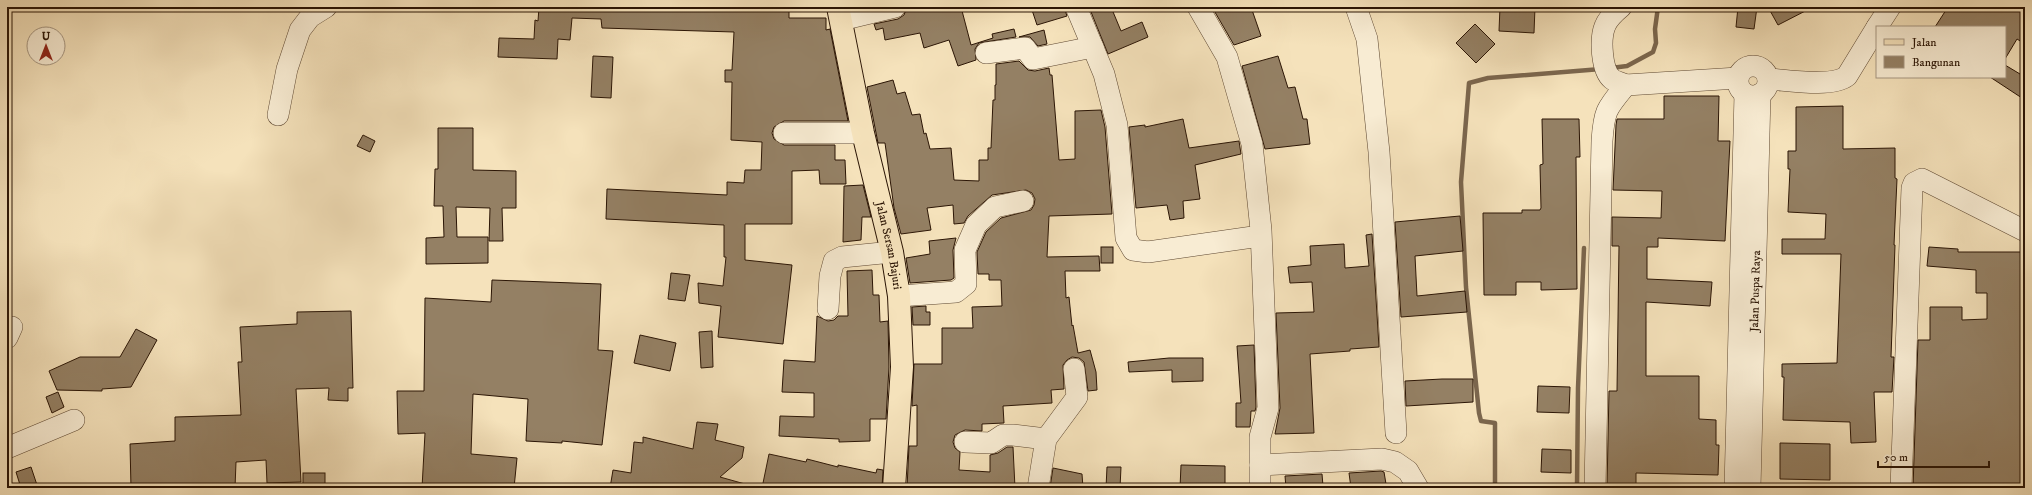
<svg xmlns="http://www.w3.org/2000/svg" width="2032" height="495" font-family="'IM FELL DW Pica',serif">
  <style>
    .lines { fill: none; stroke-linecap: round; stroke-linejoin: round }
    .stream { stroke: #7b664d; stroke-width: 4.5 }
    .building { fill: #948064; stroke: #2b1505 }
    .minor-casing { stroke: #5e4832; stroke-width: 22 }
    .major-casing { stroke: #2b1505; stroke-width: 24 }
    .minor { stroke: #f8ecd3; stroke-width: 21 }
    .major { stroke: #f5e2bb; stroke-width: 22 }
    .labels { text-anchor: middle; stroke-width: 3; stroke-linejoin: round; paint-order: stroke }
    .street-label { font-size: 12px; fill: #2b1505; stroke: #f8ecd3 }
  </style>
  <rect width="100%" height="100%" fill="#f5e2bb"/>
  <filter id="stains"><feTurbulence type="fractalNoise" baseFrequency=".005" numOctaves="4"/><feColorMatrix values="0 0 0 0 .2 0 0 0 0 .09 0 0 0 0 .02 0 0 0 .5 -.17"/></filter>
  <radialGradient id="worn" r=".72"><stop offset=".6" stop-color="#630" stop-opacity="0"/><stop offset="1" stop-color="#630" stop-opacity=".3"/></radialGradient>
  <g class="lines">
    <g class="stream">
      <polyline points="1611,68 1627,66 1653,52 1656,43 1655,29 1658,7"/>
      <polyline points="1485,488 1495,485 1495,423 1481,421 1479,413 1466,287 1461,182 1469,83 1488,78 1601,69"/>
      <polyline points="1577,488 1578,388 1584,248"/>
    </g>
  </g>
  <g class="building">
    <polygon points="539,7 789,7 789,18 826,18 826,30 830,29 848,121 784,121 774,127 772,133 774,139 784,145 835,145 835,160 845,160 846,184 820,184 819,170 792,171 792,224 745,224 745,260 792,265 783,344 718,337 721,306 699,303 698,283 723,286 726,257 724,257 724,225 606,219 607,189 727,195 727,182 744,183 745,170 761,170 762,142 731,140 732,82 725,82 725,70 732,70 734,32 602,28 601,19 572,18 570,40 558,39 557,59 498,57 499,38 534,39 535,20 538,21"/>
    <polygon points="907,7 961,7 971,45 993,38 992,34 1014,29 1016,37 979,43 975,49 976,60 958,66 949,40 924,48 920,33 885,40 883,28 876,30 874,24 898,19 904,15"/>
    <polygon points="1031,7 1064,7 1067,16 1037,25"/>
    <polygon points="1089,7 1111,7 1121,31 1142,22 1148,37 1108,54"/>
    <polygon points="1212,7 1251,7 1261,36 1234,45"/>
    <polygon points="1500,7 1535,7 1534,33 1499,31"/>
    <polygon points="1738,7 1757,7 1754,29 1736,27"/>
    <polygon points="1768,7 1813,7 1778,25"/>
    <polygon points="1948,7 2025,7 2025,44 2017,39 2005,59 2005,27 1935,27"/>
    <polygon points="1475,24 1495,44 1476,63 1456,43"/>
    <polygon points="1044,30 1047,44 1038,46 1030,37 1019,37"/>
    <polygon points="593,56 613,57 611,98 591,97"/>
    <polygon points="1278,56 1288,88 1295,87 1303,119 1307,119 1310,144 1265,149 1242,66"/>
    <polygon points="1019,61 1028,70 1035,71 1049,68 1050,75 1052,75 1059,160 1075,159 1075,111 1101,110 1105,127 1112,214 1049,216 1047,257 1099,256 1100,271 1065,271 1066,298 1069,297 1072,326 1073,325 1078,353 1090,350 1096,372 1097,390 1088,391 1084,362 1079,358 1072,357 1067,360 1063,365 1064,389 1051,390 1052,403 1003,406 1004,423 982,424 982,431 965,430 955,435 953,442 955,448 960,452 959,470 990,472 990,455 998,453 1007,447 1013,447 1015,488 907,488 909,446 917,446 917,405 912,406 914,364 942,364 942,328 973,328 972,307 1002,306 1001,280 989,280 989,274 978,274 977,252 986,232 1001,218 1031,210 1034,205 1035,199 1032,193 1026,190 992,195 968,216 964,223 954,224 953,205 927,208 931,230 901,234 894,208 885,143 878,143 867,87 893,80 897,94 905,92 912,115 920,114 924,134 926,133 930,149 951,148 954,180 979,181 979,160 988,160 988,148 991,148 993,100 995,100 995,85 996,85 996,64"/>
    <polygon points="2005,65 2025,77 2025,100 1990,77 2005,77"/>
    <polygon points="1664,96 1719,96 1718,141 1730,141 1725,241 1658,238 1658,247 1647,247 1647,279 1712,282 1710,306 1646,302 1646,376 1699,376 1699,419 1716,420 1716,445 1719,445 1718,475 1636,473 1636,488 1607,488 1609,391 1617,391 1619,246 1612,246 1612,217 1661,218 1662,191 1613,190 1616,125 1617,119 1664,119"/>
    <polygon points="1843,106 1843,149 1895,148 1895,178 1897,179 1894,245 1895,245 1891,357 1894,357 1892,392 1874,392 1876,442 1851,443 1850,422 1783,420 1784,377 1782,377 1782,364 1837,363 1841,254 1782,254 1782,239 1825,239 1826,214 1788,212 1790,169 1788,169 1788,151 1796,151 1796,107"/>
    <polygon points="1183,119 1189,148 1239,141 1241,154 1195,165 1200,199 1183,201 1184,218 1170,220 1167,205 1136,208 1129,127 1145,125 1145,127"/>
    <polygon points="1542,119 1579,119 1580,157 1576,157 1577,289 1541,290 1541,282 1516,282 1516,295 1484,295 1483,213 1522,213 1522,210 1540,210 1541,208 1540,165 1543,164"/>
    <polygon points="438,128 473,128 473,170 516,171 516,208 502,208 503,241 489,241 490,208 456,207 457,237 488,237 488,263 426,264 426,238 444,237 443,206 434,206 435,169 438,169"/>
    <polygon points="363,135 375,141 370,152 357,146"/>
    <polygon points="863,185 871,217 862,217 861,240 843,242 844,186"/>
    <polygon points="1460,216 1463,251 1415,256 1417,296 1465,291 1467,312 1401,317 1395,222"/>
    <polygon points="1372,234 1379,347 1350,349 1350,351 1310,354 1314,433 1275,434 1280,408 1276,313 1314,312 1312,282 1290,283 1288,267 1311,265 1310,246 1344,244 1345,268 1369,266 1366,235"/>
    <polygon points="956,238 953,250 954,278 951,280 910,283 906,258 930,254 929,241"/>
    <rect x="1101" y="247" width="12" height="16"/>
    <polygon points="1929,247 1958,249 1958,252 2025,252 2025,488 1913,488 1918,340 1930,340 1930,307 1962,307 1962,320 1987,319 1987,293 1976,293 1976,270 1927,266"/>
    <polygon points="872,270 873,295 879,295 880,322 888,321 889,367 886,419 870,419 870,441 839,442 839,439 779,436 780,416 814,417 814,393 782,392 784,360 815,362 817,316 828,321 834,320 838,316 848,316 847,271"/>
    <polygon points="671,273 690,275 685,301 668,299"/>
    <polygon points="492,280 601,284 598,350 613,351 602,445 562,441 562,443 526,441 528,399 473,394 471,454 517,458 514,488 422,488 425,433 398,434 397,391 424,391 425,298 491,302"/>
    <polygon points="926,306 926,312 930,312 930,325 913,325 912,307"/>
    <polygon points="351,311 353,388 348,388 348,401 328,400 329,388 296,389 301,482 267,483 266,460 236,462 235,488 209,488 209,484 174,485 174,487 161,488 131,488 130,444 175,441 175,417 241,415 238,362 242,362 240,327 297,324 297,312"/>
    <polygon points="136,329 157,340 131,387 102,389 102,391 57,390 49,371 80,357 120,357"/>
    <polygon points="712,331 713,367 701,368 699,332"/>
    <polygon points="640,335 676,343 670,371 634,363"/>
    <polygon points="1254,345 1256,407 1255,411 1251,411 1250,427 1236,427 1236,403 1241,403 1237,346"/>
    <polygon points="1169,358 1203,358 1203,381 1172,382 1172,370 1129,372 1128,362"/>
    <polygon points="1442,379 1473,379 1473,402 1406,406 1405,381"/>
    <polygon points="1538,386 1570,387 1569,413 1537,412"/>
    <polygon points="58,392 64,407 52,413 46,397"/>
    <polygon points="697,422 718,424 715,440 744,447 742,458 720,477 745,484 744,488 610,488 613,470 631,473 634,442 643,443 643,437 693,449"/>
    <polygon points="1780,443 1830,444 1830,480 1780,479"/>
    <polygon points="1542,449 1571,450 1571,473 1541,472"/>
    <polygon points="769,454 806,462 807,459 838,467 838,465 876,473 877,469 883,470 882,488 762,488"/>
    <polygon points="1181,465 1225,466 1225,488 1180,488"/>
    <polygon points="31,467 38,488 21,488 16,472"/>
    <polygon points="1107,467 1121,467 1120,488 1106,488"/>
    <polygon points="1053,468 1082,474 1083,488 1050,488"/>
    <polygon points="1381,471 1384,472 1386,484 1351,488 1349,473"/>
    <rect x="303" y="473" width="22" height="15"/>
    <polygon points="1322,474 1323,486 1286,488 1285,476"/>
  </g>
  <g class="lines">
    <defs>
      <g id="minor">
        <polyline points="1076,7 1104,74 1117,125 1126,238 1133,250 1148,252 1260,236"/>
        <polyline points="1198,7 1227,57 1252,144 1261,230 1268,408 1260,437 1260,488"/>
        <polyline points="1356,7 1367,39 1379,152 1396,433"/>
        <path d="M1621,7C1615,12 1608,18 1605,26C1600,38 1601,70 1612,79C1616,82 1622,83 1626,85"/>
        <polyline points="841,20 895,7"/>
        <polyline points="1877,27 1890,7"/>
        <polyline points="986,53 1025,48 1033,59 1093,47"/>
        <circle cx="1753" cy="81" r="15"/>
        <path d="M1768,79C1787,80 1832,88 1847,76L1877,27"/>
        <polyline points="278,115 287,69 300,30 310,17 326,7"/>
        <polyline points="784,133 863,133"/>
        <polyline points="899,296 956,292 966,284 965,250 976,225 995,207 1023,201"/>
        <polyline points="828,309 830,276 834,261 842,257 892,252"/>
        <polyline points="7,338 12,327"/>
        <polyline points="965,442 991,443 1003,435 1013,435 1046,439"/>
        <polyline points="7,448 74,420"/>
        <polyline points="1260,465 1382,459 1395,462 1408,471 1418,488"/>
        <polyline points="1038,488 1046,439 1077,397 1074,369"/>
        <path d="M1595,488L1602,141C1604,110 1607,108 1626,85L1738,78"/>
        <polyline points="1735,488 1745,94"/>
        <path id="s1" d="M1750,488L1760,94"/>
        <polyline points="1901,488 1912,188 1914,183 1922,179 2025,231"/>
      </g>
      <g id="major">
        <path id="s2" d="M838,7L863,133L892,252L899,296L902,367L894,488"/>
      </g>
    </defs>
    <use href="#minor" class="minor-casing"/>
    <use href="#major" class="major-casing"/>
    <use href="#minor" class="minor"/>
    <use href="#major" class="major"/>
  </g>
  <g class="labels">
    <g class="street-label">
      <text dy="4" stroke="none"><textPath href="#s2" startOffset="244">Jalan Sersan Bajuri</textPath></text>
      <text dy="4" stroke="none"><textPath href="#s1" startOffset="197">Jalan Puspa Raya</textPath></text>
    </g>
  </g>
  <rect width="2032" height="495" fill="none" stroke="#f5e2bb" stroke-width="24"/>
  <rect x="8" y="8" width="2016" height="479" fill="none" stroke="#2b1505" stroke-width="2"/>
  <rect x="12" y="12" width="2008" height="471" fill="none" stroke="#2b1505"/>
  <rect x="1876" y="26" width="130" height="52" fill="#f8ecd3" stroke="#a69681"/>
  <rect x="1884" y="39" width="20" height="6" fill="#f5e2bb" stroke="#a69681"/>
  <text x="1912" y="46" font-size="12" fill="#2b1505">Jalan</text>
  <rect x="1884" y="56" width="20" height="12" fill="#948064" stroke="#a69681"/>
  <text x="1912" y="66" font-size="12" fill="#2b1505">Bangunan</text>
  <g transform="translate(46 46)"><circle r="19" fill="#f8ecd3" stroke="#a69681"/>
  <path d="M0-3L7 15L0 10L-7 15Z" fill="#8f2418"/>
  <text y="-6" font-size="11" font-weight="bold" text-anchor="middle" fill="#2b1505">U</text>
  </g>
  <path d="M1878 461v6h111v-6" fill="none" stroke="#2b1505" stroke-width="2"/>
  <text x="1884" y="461" font-size="12" fill="#2b1505" stroke="#f8ecd3" stroke-width="3" paint-order="stroke">50 m</text>
  <rect width="100%" height="100%" filter="url(#stains)"/>
  <rect width="100%" height="100%" fill="url(#worn)"/>
</svg>
